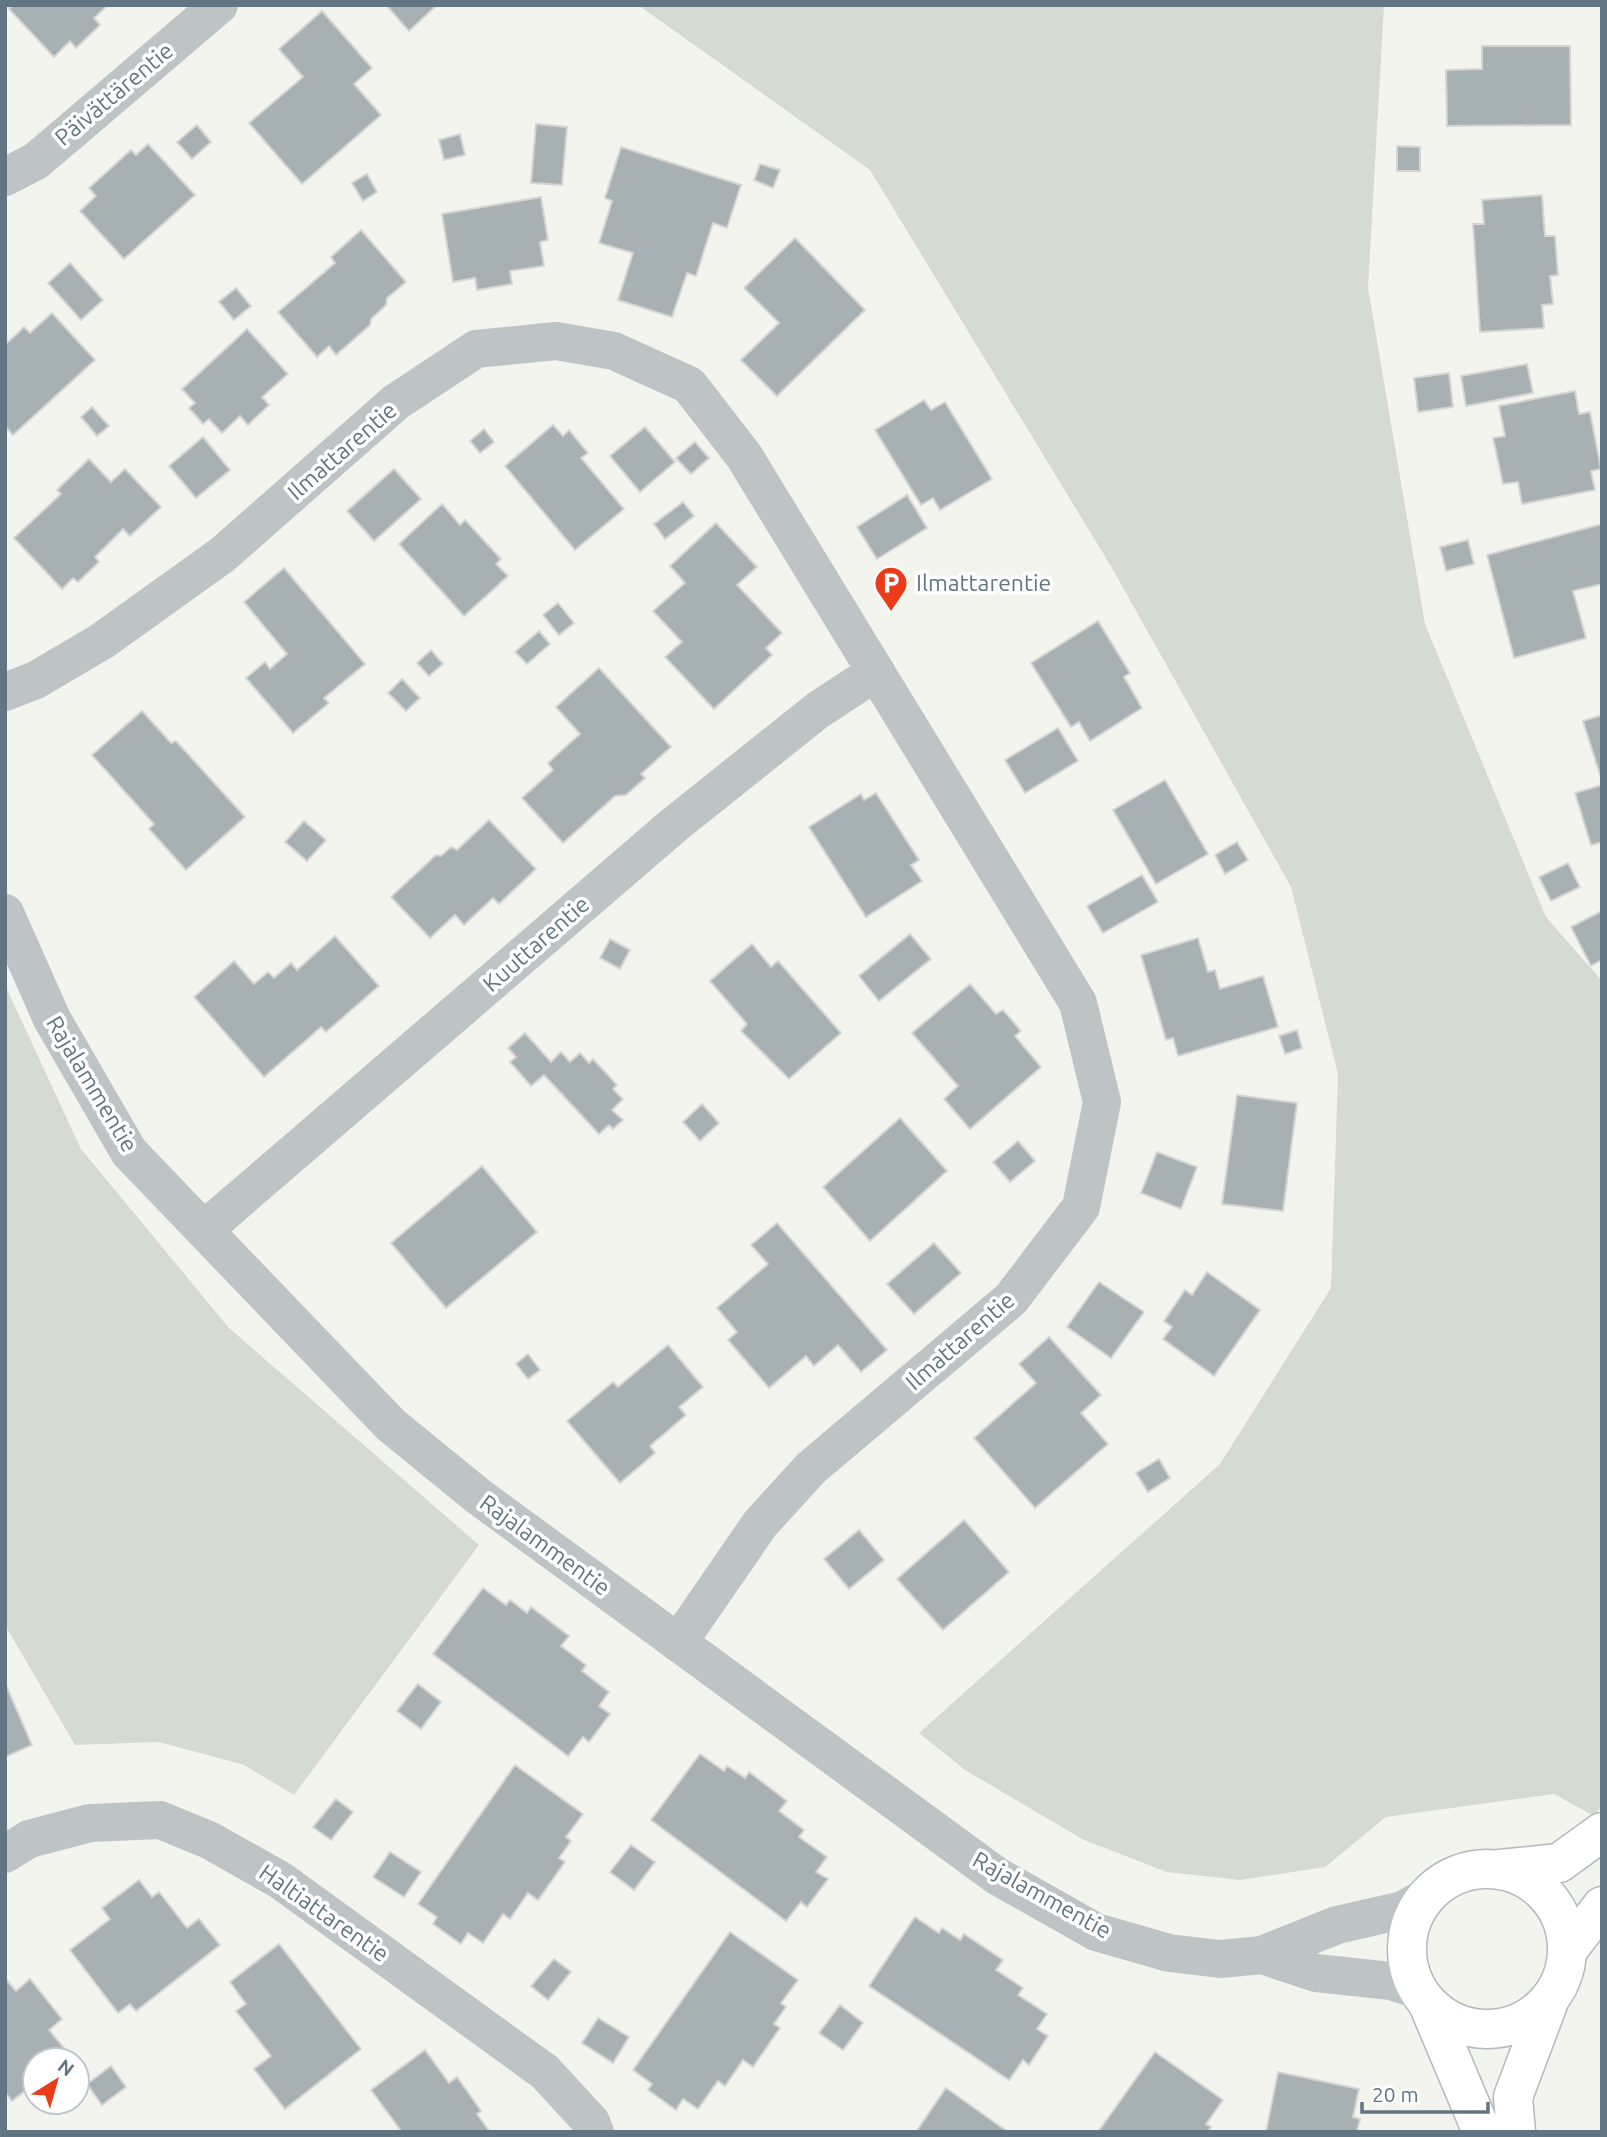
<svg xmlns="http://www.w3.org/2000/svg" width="1607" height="2137" font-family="Ubuntu,sans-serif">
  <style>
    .green { fill: #d5dbd0 }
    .building { fill: #a7b1b4; stroke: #d5d5d3; stroke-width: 2 }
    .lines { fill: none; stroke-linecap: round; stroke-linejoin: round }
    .secondary-casing { stroke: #b3b9bd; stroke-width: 41 }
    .street { stroke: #bec4c6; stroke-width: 38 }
    .secondary { stroke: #fff; stroke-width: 38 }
    .labels { text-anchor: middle; stroke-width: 7; stroke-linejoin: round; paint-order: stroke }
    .street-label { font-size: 23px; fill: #617682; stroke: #fff }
    .poi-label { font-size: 23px; fill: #617682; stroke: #fff; text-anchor: start }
  </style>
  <rect width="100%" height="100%" fill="#f4f4ef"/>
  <g class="green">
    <polygon points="638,5 1384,5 1368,288 1425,624 1546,917 1602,981 1602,1805 1594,1816 1554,1794 1386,1817 1325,1867 1240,1880 1167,1872 1084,1840 965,1770 919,1733 1220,1464 1331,1288 1338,1074 1291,887 1112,568 870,170"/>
    <polygon points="5,985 81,1149 229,1328 479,1545 294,1795 244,1765 159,1742 75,1745 5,1625"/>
  </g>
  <g class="building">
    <polygon points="13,5 108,5 94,18 100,25 76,48 70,41 54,57 9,9"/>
    <polygon points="386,5 437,5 409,31"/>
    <polygon points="322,11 372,68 354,84 381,115 302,184 249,123 303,77 279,49"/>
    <polygon points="1482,46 1570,46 1571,125 1447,126 1446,70 1482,69"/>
    <polygon points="536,124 567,127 562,185 531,183"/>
    <polygon points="197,125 211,142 192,159 177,142"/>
    <polygon points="460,134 465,155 444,160 439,140"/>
    <polygon points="148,144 195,195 124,259 80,211 96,196 89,188 131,150 136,155"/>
    <polygon points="1397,146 1420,147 1420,171 1397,171"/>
    <polygon points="621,147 741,185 727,228 713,223 696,276 687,273 672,317 618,300 633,253 599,243 612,201 605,198"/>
    <polygon points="760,164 780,170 773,188 754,180"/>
    <polygon points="367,174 377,192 363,201 352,183"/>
    <polygon points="1542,195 1545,236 1555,236 1558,275 1550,276 1553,304 1542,305 1544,328 1480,332 1473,224 1484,224 1482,200"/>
    <polygon points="541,197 548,240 540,242 544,266 510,271 512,284 477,290 475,278 453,282 442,214"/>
    <polygon points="361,230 406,282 387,298 386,305 371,319 370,325 336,355 329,346 317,357 278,312 335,263 331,257"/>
    <polygon points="795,238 865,310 777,396 741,360 779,323 744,288"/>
    <polygon points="70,263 103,300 81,320 48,283"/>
    <polygon points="236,288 251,306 234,320 219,302"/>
    <polygon points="52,313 95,360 13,435 5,426 5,345 24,327 30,333"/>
    <polygon points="247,329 288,374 262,397 269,405 248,425 240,416 222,433 209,419 203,424 189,408 195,403 182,389"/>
    <polygon points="1527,364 1533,393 1466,406 1461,376"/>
    <polygon points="1449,373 1453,407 1418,412 1414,378"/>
    <polygon points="1575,391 1579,414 1590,412 1601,469 1591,471 1595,490 1522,504 1518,482 1503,484 1493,438 1505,436 1499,406"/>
    <polygon points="924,400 931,410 945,402 992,479 940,510 933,498 921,505 875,430"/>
    <polygon points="92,407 109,426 97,436 81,417"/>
    <polygon points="553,425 563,436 569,430 588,453 581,458 624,509 575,550 505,466"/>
    <polygon points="645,427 675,462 640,492 610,456"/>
    <polygon points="484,429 494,442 480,453 470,441"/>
    <polygon points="203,437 230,470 196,498 169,466"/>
    <polygon points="695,442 709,458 691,474 676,458"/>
    <polygon points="89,459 111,482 125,469 161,507 130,536 123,529 95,557 99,562 78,582 73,578 62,589 14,538 61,494 57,490"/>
    <polygon points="394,469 421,499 374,541 347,511"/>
    <polygon points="907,495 927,528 877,559 857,527"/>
    <polygon points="683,502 694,516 665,539 654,524"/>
    <polygon points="442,504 460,525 465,520 501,559 496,564 508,576 464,616 399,544"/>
    <polygon points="716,523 757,567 737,585 782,633 766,648 772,655 714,709 665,657 682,642 653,611 685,583 670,566"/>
    <polygon points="1602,524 1602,584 1573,591 1586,638 1514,658 1487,555"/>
    <polygon points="1468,540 1474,564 1446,571 1440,547"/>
    <polygon points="284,568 365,664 324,698 329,703 293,733 246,678 265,662 270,669 287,654 244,602"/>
    <polygon points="558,603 574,623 559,635 543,615"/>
    <polygon points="1098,621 1130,673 1124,677 1142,708 1090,741 1079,722 1071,727 1031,663"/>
    <polygon points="539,631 550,644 527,664 515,652"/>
    <polygon points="431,650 443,664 429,676 417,663"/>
    <polygon points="599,668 671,747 641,774 645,778 626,795 615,796 563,843 522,798 553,770 548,763 580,734 556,707"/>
    <polygon points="402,679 420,698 406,711 388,693"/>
    <polygon points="142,711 171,743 176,741 245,817 186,870 149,829 154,824 92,755"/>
    <polygon points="1602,715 1602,781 1583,721"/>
    <polygon points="1058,728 1078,761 1025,793 1005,760"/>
    <polygon points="1165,780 1208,854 1156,884 1113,810"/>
    <polygon points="1602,785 1602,842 1591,845 1575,793"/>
    <polygon points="876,793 919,860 911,865 922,881 866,917 809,827 861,794 864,800"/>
    <polygon points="489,820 536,869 499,904 493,898 464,925 455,915 430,938 391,897 436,855 441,856 451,847 457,850"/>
    <polygon points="304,821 326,840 307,861 285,842"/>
    <polygon points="1237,842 1248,860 1225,874 1215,855"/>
    <polygon points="1568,863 1580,887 1551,901 1539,877"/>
    <polygon points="1142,875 1158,902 1103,933 1087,906"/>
    <polygon points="1602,911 1602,960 1591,966 1571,927"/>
    <polygon points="910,934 931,959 879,1001 859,976"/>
    <polygon points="335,936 379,986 326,1032 321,1027 264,1077 194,997 234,961 254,984 268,972 274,978 291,963 297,970"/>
    <polygon points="1198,938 1208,972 1215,970 1220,989 1263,976 1278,1027 1178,1056 1173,1038 1166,1040 1141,955"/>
    <polygon points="610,939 630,950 620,969 600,958"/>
    <polygon points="752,944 771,967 778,961 841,1033 789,1079 741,1031 747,1024 710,981"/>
    <polygon points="970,984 996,1014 1003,1010 1021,1031 1015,1036 1041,1067 970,1129 944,1099 958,1086 912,1033"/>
    <polygon points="1297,1030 1302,1048 1285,1054 1279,1036"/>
    <polygon points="525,1033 551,1062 561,1052 570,1062 580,1053 589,1063 593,1059 617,1085 613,1089 623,1099 612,1110 623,1120 613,1129 609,1125 599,1134 544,1075 531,1086 510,1062 516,1057 508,1048"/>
    <polygon points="1237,1095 1297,1103 1283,1211 1222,1204"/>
    <polygon points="702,1104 719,1123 700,1141 683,1122"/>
    <polygon points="900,1118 947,1171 870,1241 823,1187"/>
    <polygon points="1018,1141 1035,1161 1010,1182 993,1162"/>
    <polygon points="1157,1152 1197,1167 1181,1209 1141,1193"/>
    <polygon points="482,1166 537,1232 446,1308 391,1243"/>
    <polygon points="777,1223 887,1350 861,1372 838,1345 814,1366 806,1356 769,1388 728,1340 737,1332 717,1308 768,1264 751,1245"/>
    <polygon points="934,1243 961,1273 914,1314 887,1284"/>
    <polygon points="1207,1272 1260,1310 1214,1376 1163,1339 1172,1327 1164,1321 1185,1290 1192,1295"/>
    <polygon points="1099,1282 1144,1312 1111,1358 1067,1327"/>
    <polygon points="1049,1337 1101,1395 1081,1413 1108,1444 1035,1508 974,1438 1036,1383 1019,1364"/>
    <polygon points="668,1345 703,1387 679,1407 686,1415 650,1446 655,1453 620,1483 567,1421 613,1382 618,1387"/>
    <polygon points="528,1354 540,1370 528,1379 516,1364"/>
    <polygon points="1159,1459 1170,1478 1148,1492 1136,1473"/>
    <polygon points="964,1520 1009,1572 943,1630 897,1579"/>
    <polygon points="859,1530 884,1560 849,1589 824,1559"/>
    <polygon points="483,1588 506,1605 510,1600 527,1613 531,1607 569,1636 561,1646 586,1665 582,1671 609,1692 599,1706 610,1714 589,1742 583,1737 568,1756 433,1654"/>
    <polygon points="5,1683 32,1745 5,1757"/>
    <polygon points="418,1684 441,1702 421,1729 397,1711"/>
    <polygon points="700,1754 724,1771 727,1766 745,1778 749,1772 787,1801 779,1811 804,1830 799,1837 827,1857 816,1872 828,1879 807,1907 801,1902 786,1921 651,1820"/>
    <polygon points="515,1765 583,1814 566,1837 571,1841 559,1858 565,1862 538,1900 528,1893 510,1919 503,1914 483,1943 468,1933 461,1944 433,1924 437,1917 418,1904"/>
    <polygon points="336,1799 353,1812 331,1840 313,1827"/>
    <polygon points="631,1845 655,1862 634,1890 610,1872"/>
    <polygon points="390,1852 421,1872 404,1897 373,1877"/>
    <polygon points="139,1880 152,1897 159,1892 187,1928 199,1919 220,1945 136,2011 130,2004 118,2013 70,1950 110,1919 102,1908"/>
    <polygon points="915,1917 939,1933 942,1928 960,1940 964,1934 1003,1960 996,1970 1023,1988 1018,1995 1047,2014 1037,2029 1048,2036 1029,2065 1023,2060 1009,2080 869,1986"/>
    <polygon points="730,1932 798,1980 781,2003 786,2007 774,2024 780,2028 753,2067 743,2060 725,2086 718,2081 698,2109 683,2099 676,2110 648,2090 652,2084 633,2070"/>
    <polygon points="279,1944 361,2049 285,2109 254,2069 271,2056 236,2011 246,2004 230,1982"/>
    <polygon points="554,1959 571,1972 548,2000 531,1986"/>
    <polygon points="5,1978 16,1991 30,1979 62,2019 49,2030 70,2055 64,2060 35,2060 35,2083 12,2101 5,2092"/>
    <polygon points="840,2005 863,2023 843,2050 819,2033"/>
    <polygon points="598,2018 629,2037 613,2063 582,2043"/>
    <polygon points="425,2050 449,2083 457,2077 481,2111 477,2114 490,2132 402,2132 371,2090"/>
    <polygon points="1155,2052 1223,2100 1206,2124 1211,2127 1208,2132 1098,2132"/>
    <polygon points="111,2066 126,2087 102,2105 87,2084"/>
    <polygon points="1278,2072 1359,2089 1353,2117 1360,2119 1357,2132 1266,2132"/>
    <polygon points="946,2088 1008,2132 916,2132"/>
  </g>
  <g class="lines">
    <defs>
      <g id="secondary">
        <circle cx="1487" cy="1949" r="80"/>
        <polyline points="1500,1869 1559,1863 1602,1832"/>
        <polyline points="1568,1950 1602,1906"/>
        <polyline points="1428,2004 1482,2132"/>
        <polyline points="1516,2132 1513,2097 1548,2004"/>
      </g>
    </defs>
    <use href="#secondary" class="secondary-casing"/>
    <g class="street">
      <polyline points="5,177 36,161 219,5"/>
      <polyline points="5,692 36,680 102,641 222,555 396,402 476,349 556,341 614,351 689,385 744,456 1078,1003 1102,1102 1081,1207 1011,1299 811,1468 760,1524 678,1643"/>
      <polyline points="5,913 52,1019 129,1152 391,1425 478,1496 997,1876 1096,1932 1169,1953 1220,1959 1262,1955 1337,1925 1403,1910 1424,1898"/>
      <polyline points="205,1229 674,825 818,710 876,672"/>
      <polyline points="5,1854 29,1839 90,1823 160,1820 209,1840 280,1880 545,2072 591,2122 595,2132"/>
      <polyline points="1262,1955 1316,1973 1391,1981 1418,1990"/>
    </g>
    <use href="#secondary" class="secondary"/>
  </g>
  <defs>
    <symbol id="parking-pin" viewBox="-11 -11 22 30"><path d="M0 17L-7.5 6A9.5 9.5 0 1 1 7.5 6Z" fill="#eb3b19" stroke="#fff"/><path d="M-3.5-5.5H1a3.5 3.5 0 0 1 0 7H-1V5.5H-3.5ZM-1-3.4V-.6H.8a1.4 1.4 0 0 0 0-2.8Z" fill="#fff"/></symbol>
  </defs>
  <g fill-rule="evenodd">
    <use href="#parking-pin" x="872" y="564" width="38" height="52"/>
  </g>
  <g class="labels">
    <g class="street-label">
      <text transform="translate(114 94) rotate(-40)" y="8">Päivättärentie</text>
      <text transform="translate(342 451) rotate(-41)" y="8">Ilmattarentie</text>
      <text transform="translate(536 944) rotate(-41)" y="8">Kuuttarentie</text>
      <text transform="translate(92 1084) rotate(59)" y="8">Rajalammentie</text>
      <text transform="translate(960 1341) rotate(-41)" y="8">Ilmattarentie</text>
      <text transform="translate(545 1545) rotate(36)" y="8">Rajalammentie</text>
      <text transform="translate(1042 1895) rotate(29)" y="8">Rajalammentie</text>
      <text transform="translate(324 1913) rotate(35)" y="8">Haltiattarentie</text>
    </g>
    <g class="poi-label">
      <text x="916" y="591">Ilmattarentie</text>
    </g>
  </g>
  <rect width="1607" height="2137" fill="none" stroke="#617682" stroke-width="14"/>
  <g transform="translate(56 2081) rotate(37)"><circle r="33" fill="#ffffff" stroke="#c0c8cd" stroke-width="2"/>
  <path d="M0-5L12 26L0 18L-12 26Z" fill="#eb3b19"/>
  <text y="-10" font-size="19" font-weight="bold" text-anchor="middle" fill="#617682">N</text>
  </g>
  <path d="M1362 2102v10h126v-10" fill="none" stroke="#617682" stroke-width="3.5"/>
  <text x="1372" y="2102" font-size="21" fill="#617682" stroke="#ffffff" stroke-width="5" paint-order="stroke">20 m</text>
</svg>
